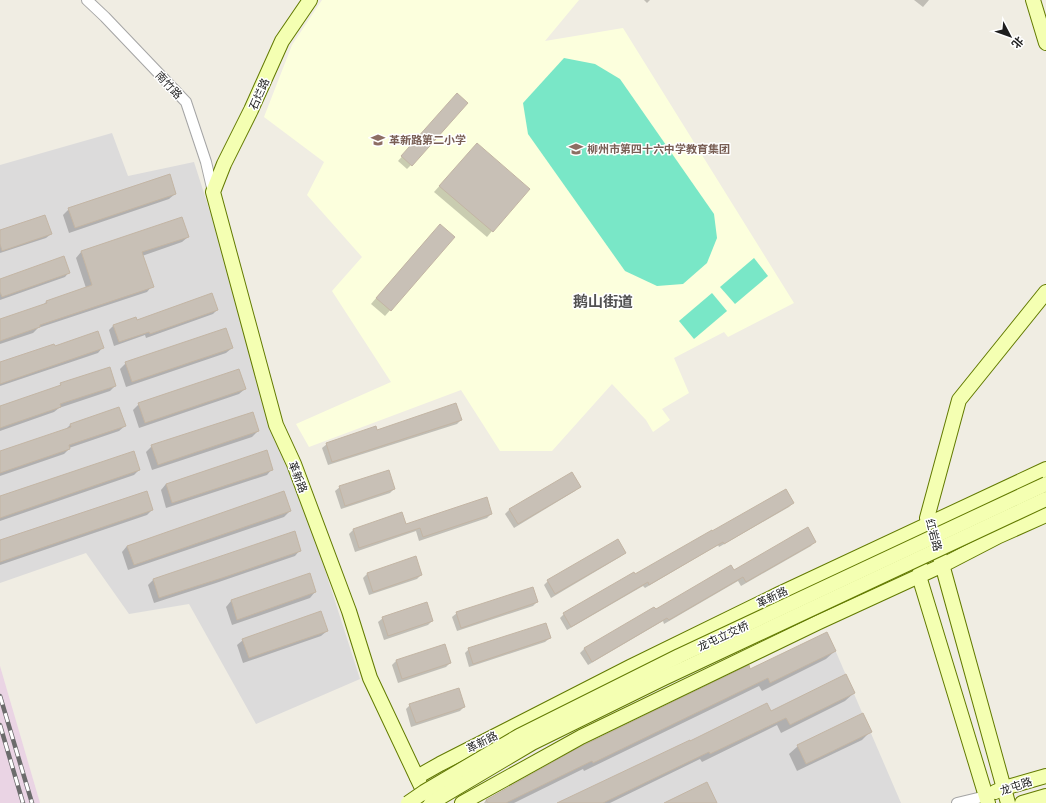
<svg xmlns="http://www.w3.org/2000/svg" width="1046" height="803" font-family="Inter,'Noto Sans SC',sans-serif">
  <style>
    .residential { fill: #dcdbdb }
    .industrial { fill: #ead4e4 }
    .education { fill: #fcffdd }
    .pitch { fill: #79e7c7 }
    .shadow { fill: #0003 }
    .building { fill: #c8c0b6; stroke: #c3b5a4 }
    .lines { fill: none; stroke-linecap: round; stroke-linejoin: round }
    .street-casing { stroke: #a5a5a5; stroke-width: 12 }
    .secondary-casing { stroke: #627a00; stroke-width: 16 }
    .street { stroke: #fff; stroke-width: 10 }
    .secondary { stroke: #f4ffb2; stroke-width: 14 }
    .rail-casing { stroke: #6c6c6c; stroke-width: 4.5 }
    .rail { stroke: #fff; stroke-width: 3; stroke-dasharray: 9; stroke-linecap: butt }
    .secondary-bridge-casing { stroke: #627a00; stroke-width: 16; stroke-linecap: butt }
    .secondary-bridge { stroke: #f4ffb2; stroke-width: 14 }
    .labels { text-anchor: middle; stroke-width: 3; stroke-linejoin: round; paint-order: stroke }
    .street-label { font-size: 11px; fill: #1e1e1e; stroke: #fff }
    .education-label { font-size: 11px; font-weight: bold; fill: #785e54; stroke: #fff; text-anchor: start }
    .district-label { font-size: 15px; font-weight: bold; fill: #515151; stroke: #fff }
  </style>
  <rect width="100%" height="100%" fill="#f0ede3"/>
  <g class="residential">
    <polygon points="112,133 128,176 194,162 360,679 256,724 189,604 129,614 86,553 0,583 0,165"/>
    <polygon points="833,645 901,803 501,803"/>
  </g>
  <polygon class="industrial" points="0,666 40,803 0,803"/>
  <polygon class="education" points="322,0 579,0 545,41 623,28 794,303 728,337 724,332 674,358 689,393 662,409 670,420 653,432 646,420 612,384 552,451 500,451 461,390 309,447 296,424 391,382 332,291 362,257 307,195 324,162 264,117 292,45"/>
  <g class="pitch">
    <polygon points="564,58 595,64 620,79 714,214 717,238 707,263 683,284 657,286 625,271 528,134 523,103"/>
    <polygon points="754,258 768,276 735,304 720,287"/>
    <polygon points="712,293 727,311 694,339 679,321"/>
  </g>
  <g class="shadow">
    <polygon points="644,0 650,0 647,3"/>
    <polygon points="914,0 929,0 923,7"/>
    <polygon points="453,99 411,165 407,169 398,161"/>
    <polygon points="477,144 492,231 487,237 434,192"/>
    <polygon points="175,194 169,199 69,233 63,215 69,209"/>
    <polygon points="0,231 51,234 46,238 0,253"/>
    <polygon points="434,231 454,237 385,316 371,304"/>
    <polygon points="188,237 182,242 142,256 152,286 147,292 38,328 33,333 0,344 0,320 42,306 46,302 86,288 76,258 81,252"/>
    <polygon points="69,272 65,277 0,300 0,280"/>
    <polygon points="217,310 213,314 146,338 145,335 114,346 109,330 113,326 137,321"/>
    <polygon points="103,347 98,353 0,386 0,363 54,348"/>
    <polygon points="232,348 226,353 126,387 120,369 126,363"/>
    <polygon points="61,384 115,386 110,391 59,408 54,412 0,431 0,407 58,387"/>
    <polygon points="245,389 239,394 139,428 133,410 139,404"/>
    <polygon points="461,420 457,424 328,465 322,448 327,444 376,431"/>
    <polygon points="70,425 125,426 119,431 69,448 69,449 64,454 0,476 0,452 65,430"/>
    <polygon points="258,431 252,437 152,470 146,452 152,446"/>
    <polygon points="272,469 267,475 166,508 161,490 166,484"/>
    <polygon points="139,470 134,475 0,521 0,497"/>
    <polygon points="340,487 394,489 390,493 341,509 335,491"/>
    <polygon points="579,487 575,491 514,528 505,514 509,510"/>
    <polygon points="793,503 789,507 719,547 718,545 645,588 643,586 567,630 560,618 564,614 712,533"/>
    <polygon points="152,510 147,515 0,565 0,541"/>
    <polygon points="290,511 284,517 128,570 122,552 127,546"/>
    <polygon points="491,514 487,518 419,541 416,531 355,552 349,534 353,530 405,525"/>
    <polygon points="294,533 300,550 295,556 216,583 154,603 148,585 153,580"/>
    <polygon points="815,541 811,546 741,586 738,581 664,624 663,621 588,665 580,653 585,648 655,610 734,572"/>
    <polygon points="625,553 620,557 551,598 544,585 548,581"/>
    <polygon points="309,574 315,592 310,598 232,625 226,607 231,601"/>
    <polygon points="367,574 421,575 417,579 369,595 363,578"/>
    <polygon points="537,602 533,606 457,631 452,617 457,613"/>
    <polygon points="383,618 432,621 428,625 384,640 378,622"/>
    <polygon points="327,631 321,636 243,663 237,645 243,640"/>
    <polygon points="550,638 545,642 469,667 465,653 469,649"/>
    <polygon points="444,645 450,663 446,667 398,683 392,665 396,661"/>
    <polygon points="835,651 826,659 762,691 759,686 584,771 583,769 514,803 484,803 486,800 750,671"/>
    <polygon points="854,693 845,701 781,733 777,725 702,762 700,759 610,803 560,803 690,742 770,712"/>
    <polygon points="410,705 464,707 460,711 411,727 406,709"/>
    <polygon points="871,731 862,740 797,771 789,754 798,746"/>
  </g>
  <g class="building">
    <polygon points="457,93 468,103 412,166 401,156"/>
    <polygon points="477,143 530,189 493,232 439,186"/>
    <polygon points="170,174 176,194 75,228 68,208"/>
    <polygon points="45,215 52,234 2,251 0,244 0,230"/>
    <polygon points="182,217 189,237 142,252 154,287 40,325 40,327 0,341 0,319 47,303 46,301 92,285 81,251"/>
    <polygon points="440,224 455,237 391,311 376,298"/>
    <polygon points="64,256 70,273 2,297 0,292 0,279"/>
    <polygon points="212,293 218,310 150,334 149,332 119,342 113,325 136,317 137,320"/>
    <polygon points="226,328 233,348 132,382 125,362"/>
    <polygon points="98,331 104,348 0,384 0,362 54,344 55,346"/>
    <polygon points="110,367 116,386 60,404 61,407 0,428 0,406 61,385 60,383"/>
    <polygon points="239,369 246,389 145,423 138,403"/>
    <polygon points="456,403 462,420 332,462 326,443 376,426 377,430"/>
    <polygon points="119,407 126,426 69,445 70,449 0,473 0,451 71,427 70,424"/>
    <polygon points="253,412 259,431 158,465 151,445"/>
    <polygon points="267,450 273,470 172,503 166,484"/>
    <polygon points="134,451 140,470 0,518 0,496"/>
    <polygon points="389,470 395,489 345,506 339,486"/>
    <polygon points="572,472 581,487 518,524 509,509"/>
    <polygon points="786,489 794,503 724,544 723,542 649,585 648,582 571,627 563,613 634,572 635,574 712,530 712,531"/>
    <polygon points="147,491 153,510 0,562 0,540"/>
    <polygon points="284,491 291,511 134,565 127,546"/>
    <polygon points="487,497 492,514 423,537 420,528 359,548 353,529 402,512 406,524"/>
    <polygon points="808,527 816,542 746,582 743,577 669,620 667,618 592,662 584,648 654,607 656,609 731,565 734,570"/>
    <polygon points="295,531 301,551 222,578 159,598 153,579"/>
    <polygon points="618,539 626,553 555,594 547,580"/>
    <polygon points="416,556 422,575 373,592 367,573"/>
    <polygon points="310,573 316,592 237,620 231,600"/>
    <polygon points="533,587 538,602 461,628 456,612"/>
    <polygon points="427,602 433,621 388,636 382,617"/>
    <polygon points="321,611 328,631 249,658 242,639"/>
    <polygon points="546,623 551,638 473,664 468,648"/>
    <polygon points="827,632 836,651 770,683 768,678 593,763 592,761 506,803 488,803 486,800 576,749 749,665 750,669"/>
    <polygon points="445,644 451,663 402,679 396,660"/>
    <polygon points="846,674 855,693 790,725 786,718 710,754 709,752 603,803 557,803 690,740 690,741 767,703 771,711"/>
    <polygon points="459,688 465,707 416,723 409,704"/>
    <polygon points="863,713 872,732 806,764 797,745"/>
    <polygon points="707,782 717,803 664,803"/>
  </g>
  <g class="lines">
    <defs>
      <g id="street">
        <polyline points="87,0 105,17 186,102 206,162 213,192"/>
        <polyline points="957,803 986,796"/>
      </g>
      <g id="secondary">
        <polyline points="310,0 282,41 251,110 224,164 213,192 276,425 294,464 349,611 370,678 429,803"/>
        <polyline points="1033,0 1046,43"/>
        <polyline points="932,531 927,518 959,400 1046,292"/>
        <polyline points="940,557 1008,803"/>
        <polyline points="921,568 919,576 988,803"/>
        <polyline points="417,777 440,764 630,667 779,594 1046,469"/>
        <polyline points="995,792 1004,788 1046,776"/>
        <polyline points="462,803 581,737 819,622 943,565 999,536 1046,515"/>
        <polyline points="1022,803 1046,796"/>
      </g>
    </defs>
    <use href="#street" class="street-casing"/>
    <use href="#secondary" class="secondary-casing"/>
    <use href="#street" class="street"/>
    <use href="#secondary" class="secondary"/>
    <defs>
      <g id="rail">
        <polyline points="0,696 32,803"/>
        <polyline points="0,725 23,803"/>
      </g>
    </defs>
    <use href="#rail" class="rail-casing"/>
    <use href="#rail" class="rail"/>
    <defs>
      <g id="secondary-bridge">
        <polyline points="408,803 424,792 519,736 679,656 1046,484"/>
        <polyline points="431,803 532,743 664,678 1046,499"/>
      </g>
    </defs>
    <use href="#secondary-bridge" class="secondary-bridge-casing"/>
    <use href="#secondary-bridge" class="secondary-bridge"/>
  </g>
  <defs>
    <symbol id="school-bare" viewBox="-9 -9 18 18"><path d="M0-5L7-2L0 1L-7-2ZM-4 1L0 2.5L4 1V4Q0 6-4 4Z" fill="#8d6e63" stroke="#fff" stroke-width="2.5" paint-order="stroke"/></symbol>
  </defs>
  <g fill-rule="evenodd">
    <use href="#school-bare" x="368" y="130" width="20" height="20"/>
    <use href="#school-bare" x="566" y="139" width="20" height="20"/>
  </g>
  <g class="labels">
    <g class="street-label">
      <text transform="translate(169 85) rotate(47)" y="4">南竹路</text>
      <text transform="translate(259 94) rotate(-66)" y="4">石烂路</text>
      <text transform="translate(298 477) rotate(69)" y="4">革新路</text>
      <text transform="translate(934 535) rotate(75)" y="4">红岩路</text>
      <text transform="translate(772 597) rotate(-26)" y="4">革新路</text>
      <text transform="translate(723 636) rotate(-25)" y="4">龙屯立交桥</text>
      <text transform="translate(482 742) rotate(-27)" y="4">革新路</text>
      <text transform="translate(1016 786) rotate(-18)" y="4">龙屯路</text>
    </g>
    <g class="education-label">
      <text x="389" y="144">革新路第二小学</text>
      <text x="587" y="153">柳州市第四十六中学教育集团</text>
    </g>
    <g class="district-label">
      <text x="603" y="307">鹅山街道</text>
    </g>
  </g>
  <g transform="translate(1010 36) rotate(131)" stroke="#ffffff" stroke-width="3" paint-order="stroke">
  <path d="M0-3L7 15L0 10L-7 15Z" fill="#1e1e1e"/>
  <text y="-6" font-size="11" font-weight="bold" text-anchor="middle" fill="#1e1e1e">北</text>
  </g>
</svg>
